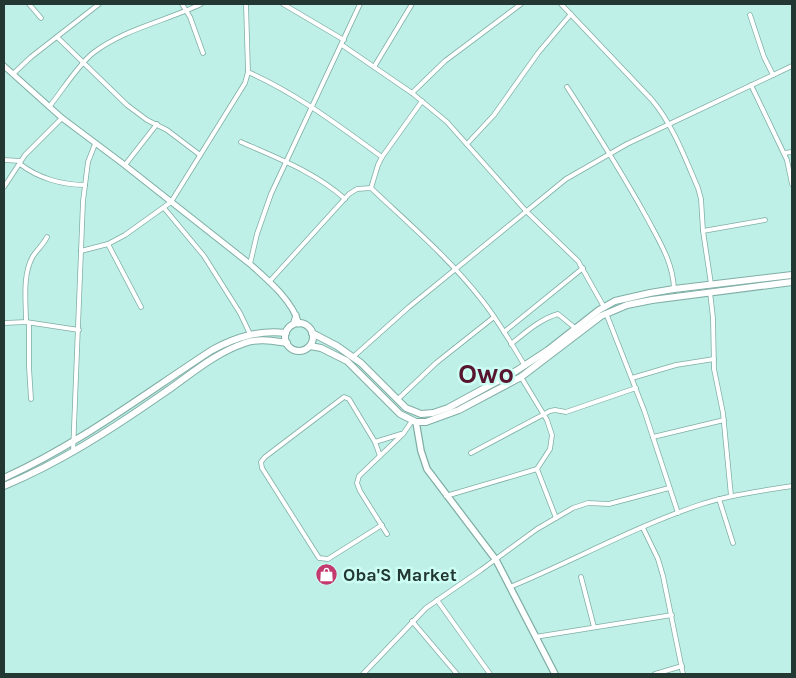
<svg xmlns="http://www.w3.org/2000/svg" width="796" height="678" font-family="Karla,sans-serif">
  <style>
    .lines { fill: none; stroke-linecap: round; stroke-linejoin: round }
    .minor-casing { stroke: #7faea5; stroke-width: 5.5 }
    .tertiary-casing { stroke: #7faea5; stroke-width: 7 }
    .secondary-casing { stroke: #7faea5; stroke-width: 8 }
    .primary-casing { stroke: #7faea5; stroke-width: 8 }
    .minor { stroke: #fff; stroke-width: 4 }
    .tertiary { stroke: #fff; stroke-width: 5 }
    .secondary { stroke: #fff; stroke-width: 5.5 }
    .primary { stroke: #fff; stroke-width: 6 }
    .labels { text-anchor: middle; stroke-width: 5; stroke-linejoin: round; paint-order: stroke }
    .poi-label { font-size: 18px; font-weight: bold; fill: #233733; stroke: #ccfef4; text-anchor: start }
    .town-label { font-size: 28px; font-weight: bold; fill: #58152e; stroke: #ccfef4 }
  </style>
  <rect width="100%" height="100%" fill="#bff0e7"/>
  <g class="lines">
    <defs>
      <g id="minor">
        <polyline points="29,4 41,18"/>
        <polyline points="182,4 190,17 203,53"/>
        <polyline points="283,4 344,40"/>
        <path d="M561,4L652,100C673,125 685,158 698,188L701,199L703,231L711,284"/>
        <polyline points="750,15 764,57 773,75"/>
        <polyline points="57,37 127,105 147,120 167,130 200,155"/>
        <polyline points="342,45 412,93 447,122 526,211 578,261 604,307"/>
        <polyline points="374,67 412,4"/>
        <path d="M248,72C296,93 339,126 382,157"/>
        <polyline points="13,74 31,57 99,4"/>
        <polyline points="751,85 787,160 792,184"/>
        <path d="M567,87C595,130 622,173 647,218C659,241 673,262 674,289"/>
        <polyline points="412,93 445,61 521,4"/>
        <path d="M49,107C62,91 78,65 93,53C124,29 166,21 201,4"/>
        <path d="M241,142C277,158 315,172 345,199"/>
        <polyline points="467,144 494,115 538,53 571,14"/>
        <polyline points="784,153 792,152"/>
        <polyline points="4,160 21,161"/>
        <path d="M20,164C38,178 62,185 85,185"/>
        <polyline points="125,165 157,124"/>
        <polyline points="4,187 25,155 62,118"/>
        <polyline points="371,188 378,165 382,157 422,101"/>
        <polyline points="164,208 204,256 240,313 250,334"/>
        <polyline points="703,231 765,220"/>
        <polyline points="108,244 141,307"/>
        <polyline points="81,251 108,244 125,235 171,202 245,83 248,72 246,4"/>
        <polyline points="250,264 257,234 271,194 360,4"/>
        <path d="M269,282L349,194L357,189L371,188C409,224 449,258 481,299C498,320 511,343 525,366"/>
        <polyline points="710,292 713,318 714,369 723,413 731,496"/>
        <polyline points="606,313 644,410 678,513"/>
        <path d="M26,322C26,301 22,275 33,256C37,250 43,245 47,237"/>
        <polyline points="4,323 26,322 79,330"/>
        <polyline points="29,323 29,367 31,399"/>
        <polyline points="504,332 583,268"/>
        <path d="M511,344C525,333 540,319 558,314L575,328"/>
        <polyline points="353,357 409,307 566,179 627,144 792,66"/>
        <polyline points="632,378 676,365 714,359"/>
        <polyline points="397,400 436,363 494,317"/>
        <polyline points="653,437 724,420"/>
        <polyline points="375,442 401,434"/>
        <polyline points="73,452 83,201 88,162 95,144"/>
        <polyline points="471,453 550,411 555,410 566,412 636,388"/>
        <polyline points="380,456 375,442 349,399 344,397 265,457 261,462 262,468 319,558 328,559 382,525"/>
        <polyline points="537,469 556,518"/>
        <polyline points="446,496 537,469 550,449 552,435 547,420 521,377"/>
        <polyline points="719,499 733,543"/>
        <polyline points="643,528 658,559 663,576 683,674"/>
        <polyline points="387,534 360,491 357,483 359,476 403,434 412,421"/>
        <polyline points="581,577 594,627"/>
        <path d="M510,587C573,561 634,527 699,505C729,495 761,491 792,486"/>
        <polyline points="437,600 490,674"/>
        <polyline points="412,621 457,674"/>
        <polyline points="535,637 672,615"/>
        <polyline points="363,674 426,608 481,570 537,529 573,508 588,503 609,504 669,488"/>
        <polyline points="655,674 682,666"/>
      </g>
      <g id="tertiary">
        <path d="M4,66L62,118L122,163L250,264C268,280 292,300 299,324"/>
        <polyline points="293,325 296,315"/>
      </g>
      <polyline id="secondary" points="416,422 421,451 427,469 496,560 555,674"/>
      <g id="primary">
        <circle cx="299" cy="337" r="14"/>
        <polyline points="312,333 337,346 361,363 406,408 421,414 433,413 448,408 516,371 548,350 599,310 615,301 650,293 674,289 792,275"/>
        <polyline points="310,346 321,348 347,361 400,414 416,422 426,422 459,410 521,377 601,316 627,305 652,300 792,282"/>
        <path d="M4,478C79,444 143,395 212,350C236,337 259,330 286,333"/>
        <path d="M4,486C59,463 109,431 158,397C187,378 212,354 245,343C259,338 273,341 287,343"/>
      </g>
    </defs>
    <use href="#minor" class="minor-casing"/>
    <use href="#tertiary" class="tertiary-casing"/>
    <use href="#secondary" class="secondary-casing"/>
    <use href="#primary" class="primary-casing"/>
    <use href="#minor" class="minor"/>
    <use href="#tertiary" class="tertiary"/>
    <use href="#secondary" class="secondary"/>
    <use href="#primary" class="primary"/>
  </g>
  <defs>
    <symbol id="shop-disc" viewBox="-11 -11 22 22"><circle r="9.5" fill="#c4396e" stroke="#ccfef4"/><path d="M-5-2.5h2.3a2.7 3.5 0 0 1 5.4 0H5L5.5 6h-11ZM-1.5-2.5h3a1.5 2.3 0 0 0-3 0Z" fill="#fff"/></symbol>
  </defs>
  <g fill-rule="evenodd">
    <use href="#shop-disc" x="314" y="562" width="25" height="25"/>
  </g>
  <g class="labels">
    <g class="poi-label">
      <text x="343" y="581">Oba'S Market</text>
    </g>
    <g class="town-label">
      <text x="486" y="383">Owo</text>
    </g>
  </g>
  <rect width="796" height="678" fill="none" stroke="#233733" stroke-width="10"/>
</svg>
